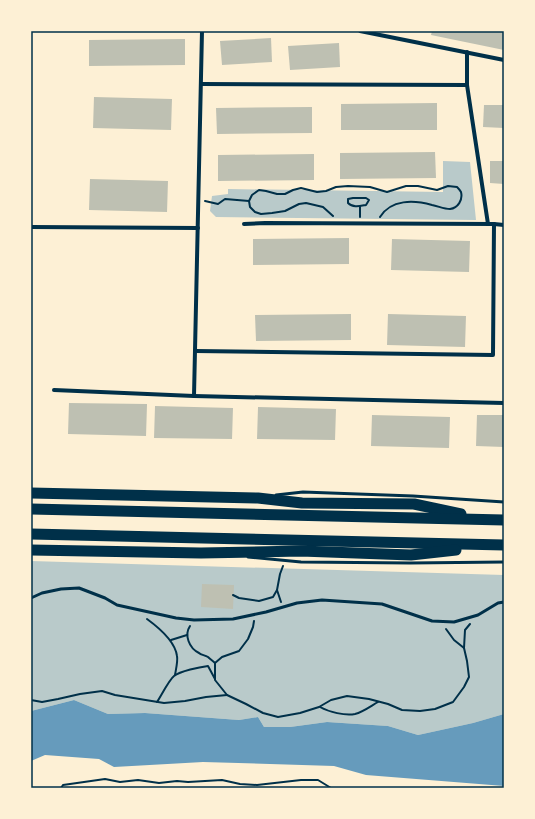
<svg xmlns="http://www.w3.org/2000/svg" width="535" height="819" font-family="'Alegreya Sans',sans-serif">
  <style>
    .green { fill: #b9caca }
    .water { fill: #669bbc }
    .building { fill: #bec0b2 }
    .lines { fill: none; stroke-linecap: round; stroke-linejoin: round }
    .path { stroke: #003049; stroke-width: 2 }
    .service { stroke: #003049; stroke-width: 3 }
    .minor { stroke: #003049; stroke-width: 4 }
    .trunk { stroke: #003049; stroke-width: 11 }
    .neatline { fill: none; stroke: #003049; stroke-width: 1.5 }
  </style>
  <rect width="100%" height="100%" fill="#fdf0d5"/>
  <g class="green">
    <polygon points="443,161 470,162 476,220 216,217 210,211 212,196 228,194 228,189 443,192"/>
    <polygon points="31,561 504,575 504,714 473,723 418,735 388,726 327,722 290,727 264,727 258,717 239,720 145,713 108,714 74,700 31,711"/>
  </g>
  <polygon class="water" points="74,700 108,714 145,713 239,720 258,717 264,727 290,727 327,722 388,726 418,735 473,723 504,714 504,786 366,775 334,766 203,762 114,767 99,759 45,755 31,761 31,711"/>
  <g class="building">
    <polygon points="432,31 504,31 504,50 431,35"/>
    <polygon points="271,38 272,62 222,65 220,41"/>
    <polygon points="185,39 185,65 89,66 89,40"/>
    <polygon points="339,43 340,67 290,70 288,46"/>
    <polygon points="94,97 172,99 171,130 93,128"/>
    <polygon points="437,103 437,130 341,130 341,104"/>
    <polygon points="484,105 504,105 504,128 483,127"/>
    <polygon points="312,107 312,133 217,134 216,108"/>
    <polygon points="435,152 436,178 340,179 340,153"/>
    <polygon points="314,154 314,180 218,181 218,155"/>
    <polygon points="490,161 504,161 504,184 490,183"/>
    <polygon points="90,179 168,181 167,212 89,210"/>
    <polygon points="349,238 349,264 253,265 253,239"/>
    <polygon points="392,239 470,241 469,272 391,270"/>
    <polygon points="351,314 351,340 256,341 255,315"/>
    <polygon points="388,314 466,316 465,347 387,345"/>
    <polygon points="69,403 147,404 146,436 68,434"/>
    <polygon points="155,406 233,408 232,439 154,438"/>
    <polygon points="258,407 336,409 335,440 257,439"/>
    <polygon points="372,415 450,417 449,448 371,446"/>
    <polygon points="477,415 504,415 504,447 476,446"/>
    <polygon points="202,584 234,585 233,609 201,607"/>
  </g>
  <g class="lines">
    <g class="path">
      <path d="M353,198H366L369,200L366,205C360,206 353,208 348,203V199Z"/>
      <polyline points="205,201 218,204 225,199 249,201"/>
      <polyline points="360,206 360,217"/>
      <path d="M333,216L323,207L306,203L299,204L285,211L272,213L261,214L255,212L250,207L249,201L252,195L259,190L266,191L277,194H285L293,190L301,188L317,192L326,191L336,187L348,186L370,187L387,192L406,186H418L437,190L448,186L457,187C459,189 460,190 461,192C463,200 458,208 450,209C444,209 438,206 432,205C414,200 391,199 380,217"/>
      <polyline points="233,595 239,598 259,601 273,597 277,590"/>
      <polyline points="281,602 277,590 280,574 283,566"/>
      <path d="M147,619C158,627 175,641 177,656C178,661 176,669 175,675"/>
      <polyline points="254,621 253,627 248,639 239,651 222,657 215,663 215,680 227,695 246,704 263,713 278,717 300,713 319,707 331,700 347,696 369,699 388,704 402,710 420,711 435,709 453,702 464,687 469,677 467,661 464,648 465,630 470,624"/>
      <path d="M190,626C184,635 189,648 199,653C201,655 205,655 208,657C210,659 213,661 215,663"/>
      <polyline points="446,629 454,640 464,648"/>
      <polyline points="171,640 187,635"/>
      <polyline points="31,700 42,702 58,699 80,694 102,691 115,695 164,703 185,701 206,697 227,695"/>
      <path d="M157,702C161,696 169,680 174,676C180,671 200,667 208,666L215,679"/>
      <path d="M320,707C329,712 345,716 355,714C363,712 371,706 378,702"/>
      <polyline points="61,788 63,785 105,779 120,782 138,780 159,783 177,781 188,782 222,780 240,784 257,785 301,780 318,780 331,788"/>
    </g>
    <g class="service">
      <polyline points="276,495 303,492 413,496 504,502"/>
      <polyline points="248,557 301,562 410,563 504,562"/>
      <polyline points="31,598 42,593 61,589 79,588 105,598 117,605 176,618 194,620 233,619 266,612 297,603 322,600 382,604 432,621 454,622 478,615 498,603 504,602"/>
    </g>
    <g class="minor">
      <polyline points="360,31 504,60"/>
      <polyline points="467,52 467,85 488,224"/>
      <polyline points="201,84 467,85"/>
      <polyline points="244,224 265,223 494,224 504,225"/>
      <polyline points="31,227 198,228"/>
      <polyline points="195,351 493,355 494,224"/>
      <polyline points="54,390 194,396 504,403"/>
      <polyline points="194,396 202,31"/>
    </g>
    <g class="trunk">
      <polyline points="31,493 258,498 302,503 414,504 461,514"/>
      <polyline points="31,509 504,520"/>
      <polyline points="31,534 504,545"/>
      <polyline points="31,550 201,553 301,551 411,555 456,550"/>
    </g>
  </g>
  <rect width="535" height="819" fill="none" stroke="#fdf0d5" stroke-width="64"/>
  <rect x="32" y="32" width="471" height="755" class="neatline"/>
</svg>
